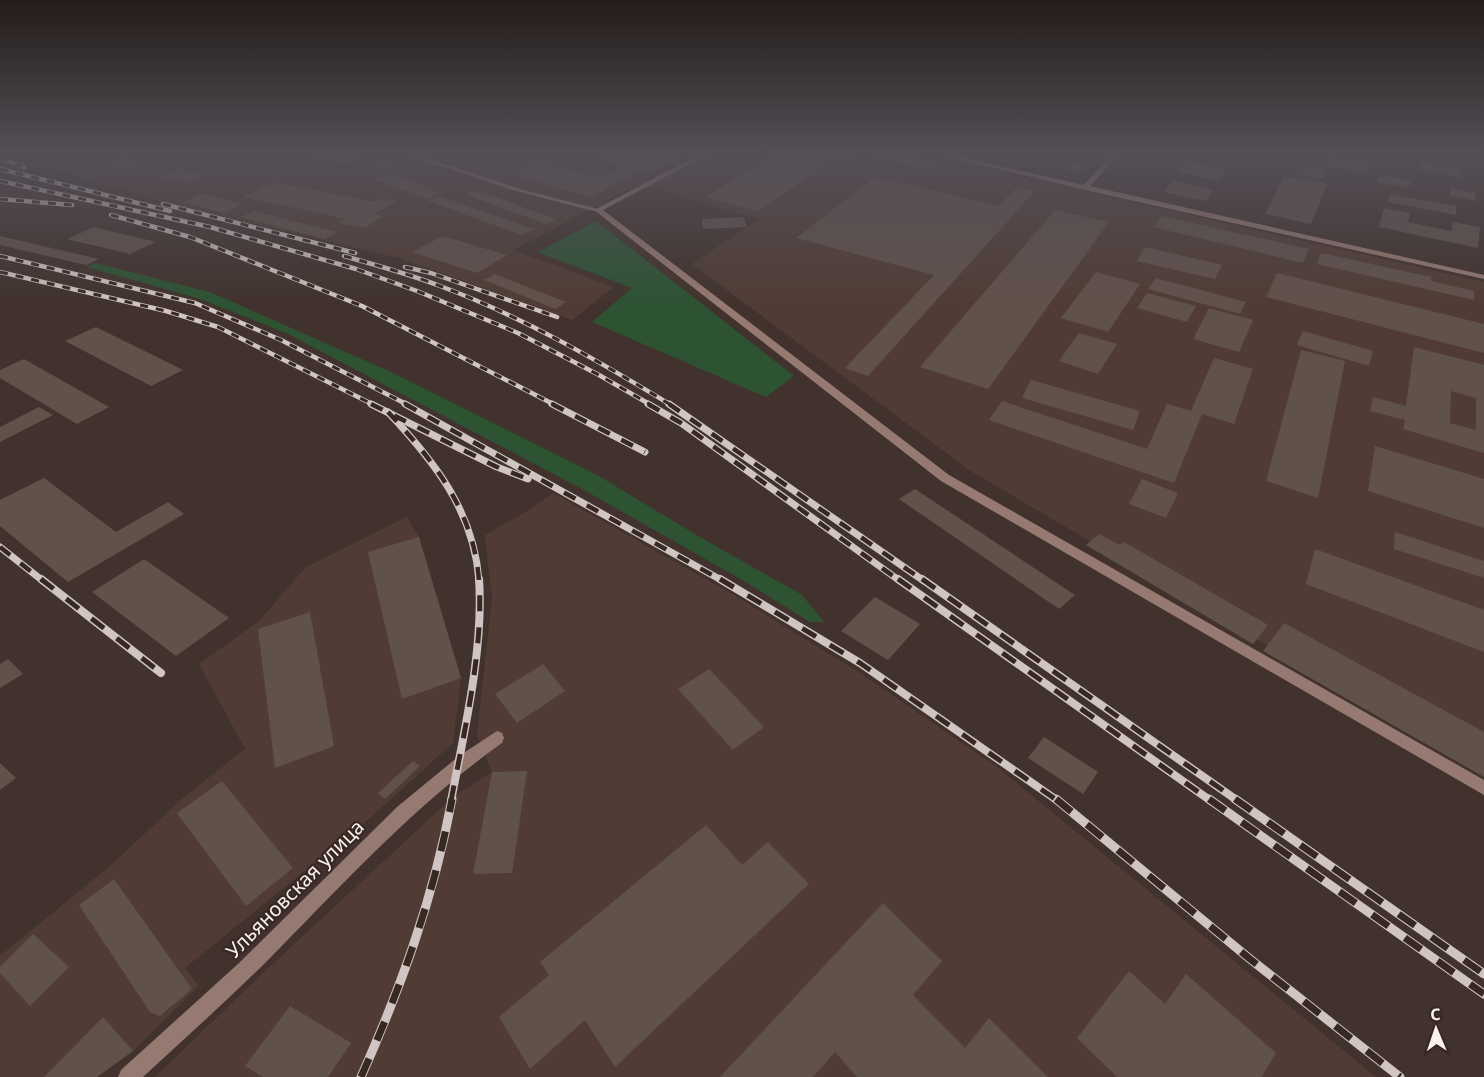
<svg xmlns="http://www.w3.org/2000/svg" width="1484" height="1077" font-family="'Noto Sans',sans-serif">
  <style>
    .built { fill: #503c34 }
    .green { fill: #2d5333 }
    .building { fill: #61514b; fill-rule: evenodd }
    .lines { fill: none; stroke-linecap: round; stroke-linejoin: round }
    .minor { fill: #967a71; fill-rule: evenodd }
    .tertiary { fill: #967a71; fill-rule: evenodd }
    .rail-far3-casing { stroke: #d0c5c2; stroke-width: 4.5 }
    .rail-far2-casing { stroke: #d0c5c2; stroke-width: 7 }
    .rail-far1-casing { stroke: #d0c5c2; stroke-width: 8 }
    .rail-casing { stroke: #d0c5c2; stroke-width: 9 }
    .rail-far3 { stroke: #372823; stroke-width: 3; stroke-dasharray: 8; stroke-linecap: butt }
    .rail-far2 { stroke: #372823; stroke-width: 4.5; stroke-dasharray: 13; stroke-linecap: butt }
    .rail-far1 { stroke: #372823; stroke-width: 5; stroke-dasharray: 16; stroke-linecap: butt }
    .rail { stroke: #372823; stroke-width: 7; stroke-dasharray: 20; stroke-linecap: butt }
    .labels { text-anchor: middle; stroke-width: 4.5; stroke-linejoin: round; paint-order: stroke }
    .near-street-label { font-size: 20px; fill: #fbf1ee; stroke: #372823 }
  </style>
  <rect width="100%" height="100%" fill="#41322d"/>
  <g class="built">
    <polygon points="88,154 922,154 1484,282 1484,773 969,470 692,264 759,219 639,184 513,250 614,287 572,320 399,258 179,206 53,169"/>
    <polygon points="553,493 739,598 860,673 997,767 1376,1077 155,1077 263,973 454,796 492,772 477,735 492,599 485,535 531,509"/>
    <polygon points="407,517 419,537 461,678 453,743 370,818 185,968 199,986 133,1051 97,1077 0,1077 0,956 111,865 184,797 245,749 199,664 259,621 305,568"/>
  </g>
  <g class="green">
    <polygon points="596,221 794,376 766,397 592,322 632,288 538,252"/>
    <polygon points="95,263 210,292 389,371 599,476 693,533 802,595 824,622 810,622 744,581 584,490 288,334 200,299 87,267"/>
  </g>
  <g class="building">
    <polygon points="318,154 351,154 363,156 348,164 312,157"/>
    <polygon points="608,154 684,154 648,174 639,171 591,197 510,174 539,161 601,178 623,166 597,159"/>
    <polygon points="775,154 855,154 844,162 835,160 758,211 705,197"/>
    <polygon points="864,154 896,154 937,164 929,170"/>
    <polygon points="1328,156 1366,162 1366,173 1327,166"/>
    <polygon points="121,158 145,164 128,170 105,165"/>
    <polygon points="1185,161 1227,169 1220,181 1177,172"/>
    <polygon points="382,162 395,165 383,171 369,167"/>
    <polygon points="1070,162 1087,166 1081,172 1063,169"/>
    <polygon points="1421,162 1463,171 1460,178 1418,169"/>
    <polygon points="1298,165 1325,170 1324,179 1296,174"/>
    <polygon points="177,169 206,175 188,183 159,177"/>
    <polygon points="388,173 442,193 427,199 373,179"/>
    <polygon points="1380,174 1411,181 1408,188 1377,182"/>
    <polygon points="1284,176 1327,184 1311,224 1265,214"/>
    <polygon points="875,177 999,206 1017,187 1035,191 868,376 845,368 934,275 796,238"/>
    <polygon points="1172,181 1214,190 1206,201 1164,192"/>
    <polygon points="274,182 374,202 382,198 397,201 374,214 384,216 364,228 339,223 346,219 243,197"/>
    <polygon points="1450,188 1475,193 1476,201 1450,196"/>
    <polygon points="476,190 556,219 546,224 466,195"/>
    <polygon points="202,194 242,204 224,213 183,202"/>
    <polygon points="1389,194 1456,206 1456,215 1388,202"/>
    <polygon points="439,196 533,229 522,235 428,201"/>
    <polygon points="1384,208 1410,213 1408,222 1451,231 1453,222 1480,227 1478,248 1379,227"/>
    <polygon points="1055,210 1109,222 988,389 920,367"/>
    <polygon points="254,211 337,232 325,239 241,217"/>
    <polygon points="1162,216 1309,249 1303,263 1153,227"/>
    <polygon points="744,217 747,227 703,229 702,219"/>
    <polygon points="94,227 156,242 130,254 67,239"/>
    <polygon points="0,236 99,259 86,265 0,245"/>
    <polygon points="443,236 507,255 477,273 412,252"/>
    <polygon points="1145,247 1222,265 1215,279 1137,261"/>
    <polygon points="1321,253 1431,277 1431,281 1474,291 1474,300 1317,264"/>
    <polygon points="1096,272 1140,284 1108,332 1061,318"/>
    <polygon points="1277,273 1484,324 1484,353 1266,297"/>
    <polygon points="495,274 566,302 555,309 484,280"/>
    <polygon points="1156,278 1246,302 1240,314 1148,289"/>
    <polygon points="1147,293 1196,306 1187,322 1137,308"/>
    <polygon points="1209,308 1253,320 1239,352 1193,339"/>
    <polygon points="96,327 183,370 151,386 65,341"/>
    <polygon points="1303,331 1373,351 1369,366 1297,345"/>
    <polygon points="1079,333 1117,344 1098,374 1059,361"/>
    <path d="M1414,347L1484,365V453L1403,429L1405,420L1370,411L1373,397L1406,406ZM1451,391L1476,398V430L1450,423Z"/>
    <polygon points="1301,350 1345,361 1318,498 1266,481"/>
    <polygon points="1214,358 1253,369 1234,424 1202,414 1174,483 989,420 1002,401 1147,449 1167,404 1191,411"/>
    <polygon points="24,359 109,407 77,424 0,378 0,370"/>
    <polygon points="1031,380 1140,411 1133,430 1022,398"/>
    <polygon points="39,407 53,415 0,442 0,427"/>
    <polygon points="1375,446 1484,479 1484,528 1368,491"/>
    <polygon points="44,478 116,532 168,502 184,514 68,582 0,526 0,500"/>
    <polygon points="1142,479 1178,493 1166,518 1129,504"/>
    <polygon points="915,489 1075,595 1059,609 899,499"/>
    <polygon points="1395,532 1484,561 1484,578 1394,549"/>
    <polygon points="1099,534 1120,545 1124,542 1268,625 1253,644 1086,545"/>
    <polygon points="419,537 461,678 402,699 368,552"/>
    <polygon points="1315,549 1484,610 1484,652 1306,584"/>
    <polygon points="144,559 229,618 176,656 92,592"/>
    <polygon points="875,597 920,624 888,660 841,631"/>
    <polygon points="310,612 334,746 275,768 258,629"/>
    <polygon points="1284,623 1484,732 1484,777 1263,651"/>
    <polygon points="8,659 23,674 0,688 0,664"/>
    <polygon points="543,664 565,691 517,723 495,694"/>
    <polygon points="709,669 764,727 733,750 678,689"/>
    <polygon points="1044,737 1098,772 1083,794 1028,758"/>
    <polygon points="413,761 420,766 385,799 378,793"/>
    <polygon points="0,763 16,778 0,790"/>
    <polygon points="527,771 512,873 473,874 492,772"/>
    <polygon points="222,781 293,868 246,906 177,813"/>
    <polygon points="706,825 742,865 768,842 809,884 615,1067 585,1020 530,1069 499,1017 549,975 540,962"/>
    <polygon points="114,879 192,989 160,1016 150,1012 79,905"/>
    <polygon points="883,903 942,961 913,995 965,1048 989,1018 1048,1077 857,1077 835,1052 813,1077 720,1077"/>
    <polygon points="33,934 69,967 30,1006 0,973 0,967"/>
    <polygon points="1129,971 1165,1004 1186,974 1276,1053 1262,1077 1117,1077 1077,1038"/>
    <polygon points="290,1006 351,1043 328,1077 263,1077 245,1066"/>
    <polygon points="103,1017 133,1051 97,1077 44,1077"/>
  </g>
  <g class="lines">
    <g class="minor">
      <polygon points="405,154 414,154 520,189 602,210 598,212 516,191"/>
      <polygon points="934,154 946,154 1084,185 1113,154 1119,154 1090,186 1484,275 1484,279 1085,190"/>
      <path d="M497,731L502,733L504,738L502,743C415,805 344,883 269,959C228,1000 185,1038 143,1077H118L121,1070L239,963L397,807L459,756Z"/>
    </g>
    <polygon class="tertiary" points="701,154 709,154 603,210 949,475 1484,780 1484,795 941,481 594,210"/>
    <defs>
      <g id="rail-far3">
        <polyline points="20,154 25,155"/>
        <polyline points="0,158 24,167"/>
        <polyline points="0,169 170,211"/>
        <polyline points="0,181 210,227 356,269 417,291 518,333 599,375 651,405"/>
        <polyline points="0,199 72,205"/>
        <polyline points="163,204 355,253"/>
        <polyline points="111,215 190,237 362,306 555,405"/>
        <polyline points="0,256 195,303 281,340 408,405"/>
        <path d="M344,256C376,265 409,274 440,286C521,316 597,360 671,405"/>
        <polyline points="405,267 431,273 557,317"/>
        <polyline points="0,272 166,311 218,327 374,405"/>
      </g>
      <g id="rail-far2">
        <polyline points="371,404 497,467 528,479"/>
        <polyline points="405,404 723,581"/>
        <polyline points="552,404 645,452"/>
        <polyline points="648,404 681,423 900,581"/>
        <polyline points="669,404 924,581"/>
        <path d="M388,412C434,461 474,511 479,581"/>
        <polyline points="0,547 43,581"/>
      </g>
      <g id="rail-far1">
        <polyline points="41,579 161,673"/>
        <polyline points="720,579 860,663 1058,801"/>
        <polyline points="898,579 1211,801"/>
        <polyline points="922,579 1238,801"/>
        <path d="M451,801C464,732 484,649 479,579"/>
      </g>
      <g id="rail">
        <polyline points="1056,799 1250,959 1400,1077"/>
        <polyline points="1209,799 1484,994"/>
        <polyline points="1235,799 1484,974"/>
        <path d="M361,1077C401,987 434,897 452,799"/>
      </g>
    </defs>
    <use href="#rail-far3" class="rail-far3-casing"/>
    <use href="#rail-far2" class="rail-far2-casing"/>
    <use href="#rail-far1" class="rail-far1-casing"/>
    <use href="#rail" class="rail-casing"/>
    <use href="#rail-far3" class="rail-far3"/>
    <use href="#rail-far2" class="rail-far2"/>
    <use href="#rail-far1" class="rail-far1"/>
    <use href="#rail" class="rail"/>
  </g>
  <linearGradient id="sky" x2="0" y2="1"><stop stop-color="#241c19"/><stop offset="0.5" stop-color="#544f57"/><stop offset="1" stop-color="#544f57" stop-opacity="0"/></linearGradient>
  <rect width="1484" height="305" fill="url(#sky)"/>
  <g class="labels">
    <g class="near-street-label">
      <text transform="translate(295 889) rotate(-45)" y="7">Ульяновская улица</text>
    </g>
  </g>
  <g transform="translate(1436 1029) rotate(358)" stroke="#372823" stroke-width="4.5" paint-order="stroke">
  <path d="M0-4.5L10 22L0 15L-10 22Z" fill="#fbf1ee"/>
  <text y="-9" font-size="16" font-weight="bold" text-anchor="middle" fill="#fbf1ee">С</text>
  </g>
</svg>
